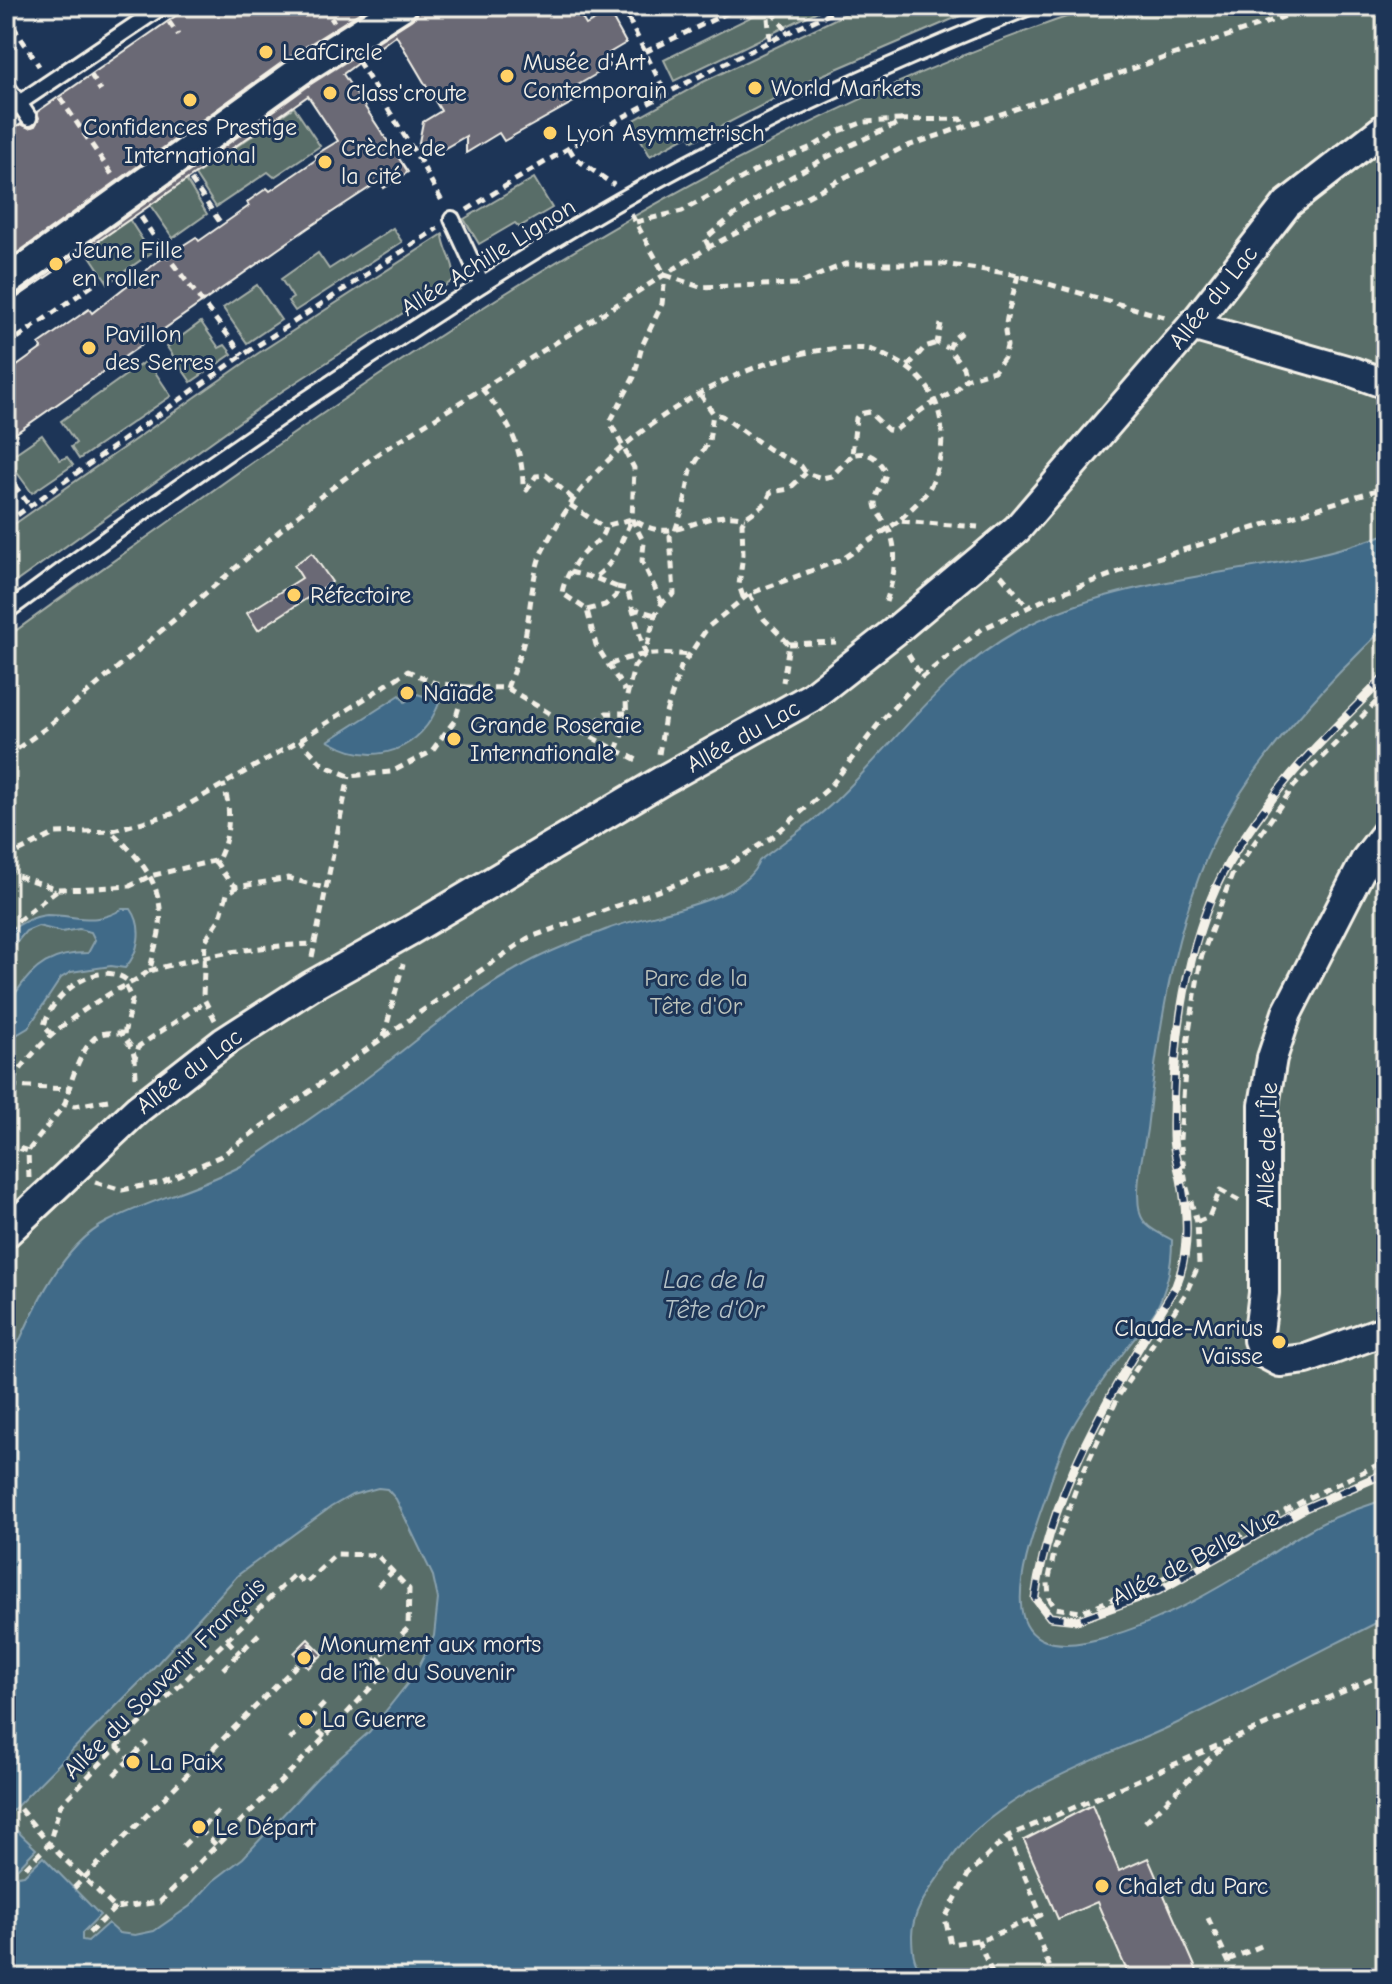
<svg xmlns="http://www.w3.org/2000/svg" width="1392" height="1984" font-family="'Comic Neue',sans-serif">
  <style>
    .green { fill: #586d68; stroke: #a6afa8; stroke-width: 2 }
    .water { fill: #416b88; stroke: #89a1ae; stroke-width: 2; fill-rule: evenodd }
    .building { fill: #6b6975; stroke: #f4f1e8; stroke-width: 2 }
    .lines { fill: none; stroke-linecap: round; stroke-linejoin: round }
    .lane-casing { stroke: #f4f1e8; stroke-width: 20 }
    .street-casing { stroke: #f4f1e8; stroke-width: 34 }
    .path { stroke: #f4f1e8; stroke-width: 5; stroke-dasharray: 8 6; stroke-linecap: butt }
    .lane { stroke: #1d3557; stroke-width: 14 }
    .street { stroke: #1d3557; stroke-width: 28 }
    .rail-casing { stroke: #f4f1e8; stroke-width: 9 }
    .rail { stroke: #1d3557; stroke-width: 6; stroke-dasharray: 18; stroke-linecap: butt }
    .poi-dot { fill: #ffd166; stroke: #1d3557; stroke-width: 3 }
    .labels { text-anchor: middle; stroke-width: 6; stroke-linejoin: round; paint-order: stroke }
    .poi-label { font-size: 24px; fill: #f4f1e8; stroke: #1d3557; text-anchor: start }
    .street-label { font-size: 24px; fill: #f4f1e8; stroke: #1d3557 }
    .park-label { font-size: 24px; fill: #bdc3bb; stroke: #1d3557 }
    .water-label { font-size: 26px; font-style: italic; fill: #b5c2c6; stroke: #1d3557 }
  </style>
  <rect width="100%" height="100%" fill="#1d3557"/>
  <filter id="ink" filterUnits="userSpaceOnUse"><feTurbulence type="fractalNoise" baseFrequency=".0125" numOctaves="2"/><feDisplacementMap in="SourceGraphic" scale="16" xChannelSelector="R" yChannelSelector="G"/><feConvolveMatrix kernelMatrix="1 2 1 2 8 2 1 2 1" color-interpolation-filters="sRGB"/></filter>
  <g filter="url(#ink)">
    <g class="green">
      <polygon points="773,6 828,6 674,81 664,60"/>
      <polygon points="862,6 983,6 813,79 693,141 689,135 650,156 631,122 703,82"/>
      <path d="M1099,6H1386V1978H6V638C69,591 134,547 198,501C476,302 771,112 1099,6Z"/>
      <polygon points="294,107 320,146 274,177 268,172 216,207 195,175"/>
      <polygon points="534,178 552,208 519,227 515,223 479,244 464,219"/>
      <polygon points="186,180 207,214 173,238 150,205"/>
      <polygon points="129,219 151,253 108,283 86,250"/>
      <polygon points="393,228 402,242 295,311 288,301 293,298 281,279 318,253 329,269"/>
      <path d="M443,234C443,250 456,261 454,280L281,392L6,589V530L257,354Z"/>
      <polygon points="257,285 281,320 247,343 223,308"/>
      <polygon points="201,322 219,348 225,345 232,354 191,382 167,347"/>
      <polygon points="147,360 171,396 79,459 71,447 76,443 61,421"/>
      <polygon points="42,435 60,460 67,457 73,465 32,493 7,459"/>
    </g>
    <g class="water">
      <path d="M1386,534V628C1370,640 1357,656 1342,670C1302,712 1262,757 1232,807C1177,899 1159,1024 1147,1129C1143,1156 1134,1187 1140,1213C1144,1228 1160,1233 1172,1240C1172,1265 1168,1287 1156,1310C1148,1323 1136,1336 1127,1348C1107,1374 1080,1411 1066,1439C1057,1459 1051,1482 1044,1502C1019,1572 987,1673 1110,1636C1156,1623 1200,1599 1241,1574C1265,1559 1288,1541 1313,1528C1335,1515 1362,1508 1386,1499V1618C1319,1652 1253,1686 1186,1719C1116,1753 1036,1777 977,1829C962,1842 950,1860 939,1876C927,1893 912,1914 912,1936C912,1953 914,1968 929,1978H6V1371C28,1322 57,1248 107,1222C151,1199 200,1188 243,1165C286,1135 330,1106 372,1074C425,1034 475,989 535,959C559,947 584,938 608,929C647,913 743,904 759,861C783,842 809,825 831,805C893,747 941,673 1017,631C1130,569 1267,579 1386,534ZM378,1488L387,1489L396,1499L433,1576L438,1599L434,1636L415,1674L369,1732L318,1777L243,1858L213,1881L190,1906L154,1931L135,1935L119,1933L108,1923L88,1941L82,1940V1933L100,1915L43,1857L24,1875L17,1876V1869L36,1849L12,1826L9,1814L145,1677L238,1575L331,1507L352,1495Z"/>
      <path d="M417,694L440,701C421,751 375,768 328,741L400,695L405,702Z"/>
      <path d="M122,909H131C144,927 139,953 125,968L111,966L71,972L61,978L28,1028L6,1041C6,1032 2,1012 6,1003C8,999 12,997 15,994C34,965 53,953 88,953L95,940L91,932L79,929L62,932L38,926L26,931L6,955V933C18,925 32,916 47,915C77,915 95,926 122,909Z"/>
    </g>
    <g class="building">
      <polygon points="190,6 370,6 291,56 6,261 6,134 21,124 29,128 35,126 39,118 37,112"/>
      <polygon points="419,6 575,6 586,25 609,12 626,43 604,56 610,66 578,85 584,96 504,141 499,133 466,153 466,136 440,151 418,147 423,122 441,111 396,35 343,74 408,172 384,188 380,181 308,228 6,440 6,374 42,348 39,344 89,309 92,313 157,262 196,237 199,241 249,206 247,202 267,188 270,191 317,159 315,155 338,141 308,96 6,305 6,299 16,296 311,84 411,20 417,15"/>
      <polygon points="312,553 332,582 258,630 247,613 302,578 294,565"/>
      <polygon points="308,1639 323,1654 308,1668 294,1653"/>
      <polygon points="1092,1805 1119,1871 1148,1858 1200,1978 1130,1978 1097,1902 1058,1919 1024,1840"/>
    </g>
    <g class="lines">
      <defs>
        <g id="lane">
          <polyline points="6,85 19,103 163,6"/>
          <polyline points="6,113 19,103 29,118"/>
          <polyline points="452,219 482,284"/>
          <path d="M6,612C124,524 244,440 367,359C476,287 586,216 702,156C809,99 920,51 1032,6"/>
        </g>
        <g id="street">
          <polyline points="6,282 301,70 402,6"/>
          <polyline points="1192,326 1353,372 1386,384"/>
          <polyline points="1386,833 1366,859 1287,1013 1272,1058 1264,1105 1264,1293 1258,1340 1263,1353 1280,1362 1306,1359 1386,1330"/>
          <polyline points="6,1233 138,1109 224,1042 311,986 411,930 663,780 810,698 894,632 1017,529 1192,326 1287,204 1386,127"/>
        </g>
      </defs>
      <use href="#lane" class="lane-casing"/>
      <use href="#street" class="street-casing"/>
      <g class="path">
        <polyline points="323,6 334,22"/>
        <polyline points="622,6 667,96"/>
        <polyline points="6,15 39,66"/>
        <polyline points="169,22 178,35"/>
        <polyline points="770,40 767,6 788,32"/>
        <polyline points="645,52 742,6"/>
        <polyline points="358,61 419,159 443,203"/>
        <polyline points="91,75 101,91"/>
        <polyline points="60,98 113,176"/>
        <polyline points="900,120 961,119 963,126"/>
        <polyline points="569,148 575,158 614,185"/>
        <polyline points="191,180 222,225"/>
        <path d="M467,210C587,134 716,63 847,6"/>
        <polyline points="631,214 665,275 700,287 797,284 845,264 943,264 1013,274 1168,318"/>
        <polyline points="141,217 167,256 243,355"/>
        <path d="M636,222L682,211L762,167L812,147L837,132L864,122L900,120V123C831,152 762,189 705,239L709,247"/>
        <polyline points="941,324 937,343 948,348"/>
        <polyline points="962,332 953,339 949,349 963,367 966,379"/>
        <polyline points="6,346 100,280"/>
        <polyline points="6,357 14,369"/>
        <polyline points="908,366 925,347 937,343"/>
        <path d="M482,389C507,417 523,448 523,486L527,490L536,476L546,475L574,500"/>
        <polyline points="700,394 713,413 722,416 770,450 801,466 806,473 822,478 832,476 852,455"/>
        <polyline points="6,474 29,505"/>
        <path d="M570,505L605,528C602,539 597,541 589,548C577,558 564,578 562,593L587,610L596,645L625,691"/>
        <path d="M636,521C678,548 701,506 745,518"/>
        <polyline points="6,523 243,355 438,228"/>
        <path d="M570,572L594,578C618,561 619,543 632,519L608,525L605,528"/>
        <polyline points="1001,575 1028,607"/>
        <polyline points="617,587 627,589 645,653"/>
        <polyline points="749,594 764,619 789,644 783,682"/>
        <polyline points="743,597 739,585 743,554 742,523 745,518 766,503 771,492 789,489 806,473"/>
        <path d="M886,602C894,578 900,550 887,526C883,519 876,513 875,504C875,493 884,484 886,473C878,458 869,450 852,455L856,418L859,414L869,412L888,430L894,431L923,409L955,391L966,379L994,371L1004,358L1007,346L1005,331L1007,318L1018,275"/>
        <polyline points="662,603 642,561 644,543 632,519 634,468 610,422 634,377 642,346 662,304 665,276"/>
        <polyline points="587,610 605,605 616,596 617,587 595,578"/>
        <polyline points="632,611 639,610 655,615"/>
        <polyline points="789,644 836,642"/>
        <polyline points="908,654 922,677"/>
        <path d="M610,665C635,653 661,652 689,655"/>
        <polyline points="465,687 507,688 581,732 641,762"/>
        <path d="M507,688C513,671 521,654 525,637C530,612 532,577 541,554C549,537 562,517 572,502C629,421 767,339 868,349C875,350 883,355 890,358C943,381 953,435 931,485C925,498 909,510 899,521L978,527"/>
        <polyline points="1386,692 1294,786 1232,875 1201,958 1187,1044 1180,1139 1186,1185 1197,1222 1199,1264 1185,1295 1119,1395 1078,1483 1055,1548 1048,1583 1049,1598 1055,1608 1080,1612 1154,1583 1310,1497 1386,1461"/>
        <polyline points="588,735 593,725 606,713 626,713"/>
        <polyline points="616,750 627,722 626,700 634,667 645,654 655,615 662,603 674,594 670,536 675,531 684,505 691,470 709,441 713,413"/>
        <polyline points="659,754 665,716 681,667 708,627 749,594 843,559 899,521"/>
        <polyline points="6,757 46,728 316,500 379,453 709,247 902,148 1315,6"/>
        <polyline points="6,858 56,833 110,831 172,814 300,740 408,671 435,683 465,687 455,720 431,752 391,772 349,776 323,765 300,740"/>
        <polyline points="215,861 229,881 237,887 288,878 325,888"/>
        <path d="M6,869L14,875L58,889L94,888L130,886L150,876L218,860C230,836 232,809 223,784"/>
        <path d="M6,930C24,917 39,903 57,890"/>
        <polyline points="312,957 349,776"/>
        <path d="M149,971C204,955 256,946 313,944"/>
        <polyline points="215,1020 203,997 205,941 220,918 227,894 237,887"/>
        <polyline points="124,1034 132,1000 125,985"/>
        <path d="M52,1035L44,1026C51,994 100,956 129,982"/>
        <polyline points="384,1036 403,964"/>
        <polyline points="136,1077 135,1058 139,1046 205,1002"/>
        <polyline points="10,1086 69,1089"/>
        <path d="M6,1093C28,1049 69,1018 111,993C120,988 142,978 148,971C152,966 153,954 155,948C172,897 147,863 110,831"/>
        <path d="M108,1100L75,1106L65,1104C69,1086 82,1041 101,1034C107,1032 115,1033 121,1033L132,1048L135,1058"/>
        <polyline points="6,1144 28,1151"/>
        <polyline points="29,1178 28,1151 65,1104"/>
        <polyline points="95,1182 122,1190 163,1182 221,1156 384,1037 528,938 727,866 772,837 830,787 880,722 922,677 982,629 1050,597 1154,559 1386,487"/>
        <polyline points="1197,1222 1209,1217 1220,1190 1240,1201"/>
        <polyline points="6,1280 6,1293"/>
        <polyline points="378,1586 394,1570"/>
        <polyline points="227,1640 240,1653"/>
        <polyline points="223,1669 259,1634"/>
        <polyline points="308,1722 325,1737"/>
        <polyline points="290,1740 324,1704"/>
        <polyline points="117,1746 130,1759"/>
        <polyline points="114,1775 147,1742"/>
        <polyline points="20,1809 49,1844 115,1908 160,1902 325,1737 389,1668 377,1658 408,1628 409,1589 377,1555 336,1554 305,1584 295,1574 117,1746 60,1806 49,1844 22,1871"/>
        <polyline points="1145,1822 1227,1742"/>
        <polyline points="200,1829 216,1845"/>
        <polyline points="1008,1836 1041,1915 985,1939 951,1944 945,1918 968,1875 1008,1836 1386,1673"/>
        <polyline points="183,1846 218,1811"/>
        <polyline points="74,1888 304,1658 309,1663 318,1654 309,1645 300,1654 304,1658"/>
        <polyline points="1208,1918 1236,1978"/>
        <polyline points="1031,1920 1054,1978"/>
        <polyline points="89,1933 115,1908"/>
        <polyline points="978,1940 994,1978"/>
        <polyline points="1228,1960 1266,1944"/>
      </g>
      <use href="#lane" class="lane"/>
      <use href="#street" class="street"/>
      <defs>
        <path id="rail" d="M1386,676C1349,714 1311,749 1278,791C1253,823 1226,861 1211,899C1181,973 1172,1058 1173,1137C1173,1151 1178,1165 1181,1179C1188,1214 1190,1252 1176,1286C1117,1383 1052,1483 1035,1598L1050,1617L1077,1620L1158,1591L1305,1508L1386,1473"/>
      </defs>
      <use href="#rail" class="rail-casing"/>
      <use href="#rail" class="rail"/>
    </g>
  </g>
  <g class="poi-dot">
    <circle cx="266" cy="52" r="8"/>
    <circle cx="507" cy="76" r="8"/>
    <circle cx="755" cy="88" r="8"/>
    <circle cx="330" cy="93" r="8"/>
    <circle cx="190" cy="100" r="8"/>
    <circle cx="550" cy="133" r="8"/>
    <circle cx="325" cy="162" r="8"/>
    <circle cx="56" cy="264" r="8"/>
    <circle cx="89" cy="348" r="8"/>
    <circle cx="294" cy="595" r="8"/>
    <circle cx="407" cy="693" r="8"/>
    <circle cx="454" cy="739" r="8"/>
    <circle cx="1279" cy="1342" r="8"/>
    <circle cx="304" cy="1658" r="8"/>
    <circle cx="306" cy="1719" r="8"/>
    <circle cx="133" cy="1762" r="8"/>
    <circle cx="199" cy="1827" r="8"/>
    <circle cx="1102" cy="1886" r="8"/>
  </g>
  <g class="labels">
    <g class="poi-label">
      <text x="282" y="60">LeafCircle</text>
      <text x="523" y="70">Musée d'Art<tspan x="523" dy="28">Contemporain</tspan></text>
      <text x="771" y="96">World Markets</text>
      <text x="346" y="101">Class'croute</text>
      <text x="190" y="135" text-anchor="middle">Confidences Prestige<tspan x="190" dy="28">International</tspan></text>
      <text x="566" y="141">Lyon Asymmetrisch</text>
      <text x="341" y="156">Crèche de<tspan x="341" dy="28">la cité</tspan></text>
      <text x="72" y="258">Jeune Fille<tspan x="72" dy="28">en roller</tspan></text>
      <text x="105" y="342">Pavillon<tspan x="105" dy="28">des Serres</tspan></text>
      <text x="310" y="603">Réfectoire</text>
      <text x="423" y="701">Naïade</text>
      <text x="470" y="733">Grande Roseraie<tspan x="470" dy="28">Internationale</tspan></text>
      <text x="1263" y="1336" text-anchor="end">Claude-Marius<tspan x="1263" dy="28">Vaïsse</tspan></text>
      <text x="320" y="1652">Monument aux morts<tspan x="320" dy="28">de l'île du Souvenir</tspan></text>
      <text x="322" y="1727">La Guerre</text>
      <text x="149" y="1770">La Paix</text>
      <text x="215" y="1835">Le Départ</text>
      <text x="1118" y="1894">Chalet du Parc</text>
    </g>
    <g class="street-label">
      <text transform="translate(488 257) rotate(-32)" y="8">Allée Achille Lignon</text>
      <text transform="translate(1213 297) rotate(-51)" y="8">Allée du Lac</text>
      <text transform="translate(743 736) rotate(-29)" y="8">Allée du Lac</text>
      <text transform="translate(189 1071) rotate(-37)" y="8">Allée du Lac</text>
      <text transform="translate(1267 1145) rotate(-88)" y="8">Allée de l'Île</text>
      <text transform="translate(1195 1557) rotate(-27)" y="8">Allée de Belle Vue</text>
      <text transform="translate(164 1678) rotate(-45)" y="8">Allée du Souvenir Français</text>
    </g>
    <g class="park-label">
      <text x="696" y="986">Parc de la<tspan x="696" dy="28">Tête d'Or</tspan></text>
    </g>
    <g class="water-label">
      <text x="714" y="1288">Lac de la<tspan x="714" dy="30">Tête d'Or</tspan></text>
    </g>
  </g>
  <rect width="1392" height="1984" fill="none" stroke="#1d3557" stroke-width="32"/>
  <rect x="16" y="16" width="1360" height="1952" fill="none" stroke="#f4f1e8" stroke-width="3" filter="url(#ink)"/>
</svg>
